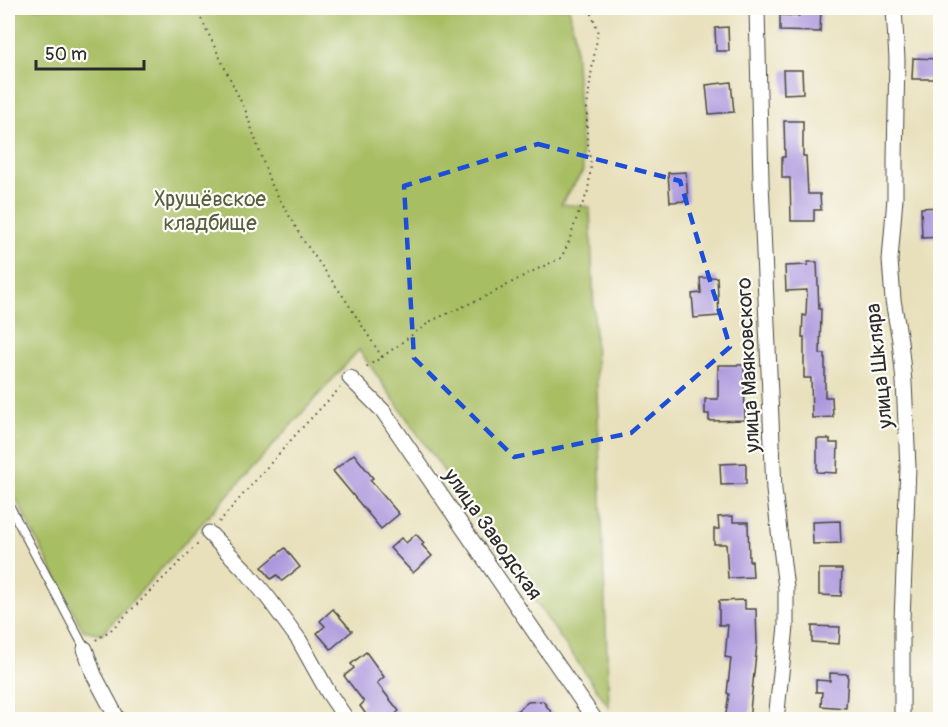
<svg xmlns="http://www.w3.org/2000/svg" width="948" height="727" font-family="Pangolin,sans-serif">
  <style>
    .green { fill: #a8be63; stroke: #6a7447; stroke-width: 1.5 }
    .building { fill: #ab97dd }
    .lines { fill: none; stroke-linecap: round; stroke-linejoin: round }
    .lane-casing { stroke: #474641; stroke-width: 10 }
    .street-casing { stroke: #474641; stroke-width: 17 }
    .path { stroke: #474641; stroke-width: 2; stroke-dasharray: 1.5 4.5; stroke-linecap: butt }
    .lane { stroke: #fff; stroke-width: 8 }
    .street { stroke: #fff; stroke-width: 15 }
    .marked { fill: none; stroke: #1d4ed8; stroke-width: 4.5; stroke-dasharray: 12 8; stroke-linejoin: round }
    .labels { text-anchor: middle; stroke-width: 4.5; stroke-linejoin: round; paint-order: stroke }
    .park-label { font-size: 21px; fill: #575e3f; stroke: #fdfcf7 }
    .street-label { font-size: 21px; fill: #2b2b2b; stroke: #fdfcf7 }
  </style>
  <rect width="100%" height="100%" fill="#fdfcf7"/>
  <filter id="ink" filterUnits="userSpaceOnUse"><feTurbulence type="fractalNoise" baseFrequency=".0167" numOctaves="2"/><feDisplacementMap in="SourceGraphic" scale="12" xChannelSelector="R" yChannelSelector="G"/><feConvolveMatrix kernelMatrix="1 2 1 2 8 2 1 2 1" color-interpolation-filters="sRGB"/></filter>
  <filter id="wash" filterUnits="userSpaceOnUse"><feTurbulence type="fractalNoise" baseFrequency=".008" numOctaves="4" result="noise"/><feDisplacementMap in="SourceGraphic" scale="24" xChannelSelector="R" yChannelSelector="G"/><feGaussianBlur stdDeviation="1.35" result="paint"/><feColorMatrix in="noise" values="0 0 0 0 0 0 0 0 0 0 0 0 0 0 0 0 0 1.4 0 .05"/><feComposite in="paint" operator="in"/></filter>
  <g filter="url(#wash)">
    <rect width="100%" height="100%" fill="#e8e0bb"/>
    <polygon class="green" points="8,8 569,8 574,32 583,171 561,204 590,207 609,707 359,350 102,634 83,630 8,484"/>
    <g id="blocks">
      <g class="building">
        <polygon points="800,8 821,8 820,32 780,31 780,15 799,16"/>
        <polygon points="728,27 729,51 716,51 715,28"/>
        <polygon points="913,58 940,59 939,79 912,79"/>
        <polygon points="783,70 802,70 803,93 784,94"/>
        <polygon points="731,82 734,112 709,114 706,85"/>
        <polygon points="784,121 803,121 803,156 806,156 808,194 820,194 821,210 814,210 814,221 791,221 790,178 782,178 782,157 785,157"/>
        <polygon points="686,172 688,201 670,202 668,173"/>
        <polygon points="940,207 940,237 922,238 921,208"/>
        <polygon points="808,262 817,262 819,309 821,309 820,354 825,354 825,397 832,397 833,417 812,418 811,378 804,378 804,337 802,337 803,315 806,316 807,290 786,291 785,266 808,265"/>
        <polygon points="717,277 719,316 694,318 692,294 701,293 700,278"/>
        <polygon points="718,365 744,365 745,420 709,421 709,414 705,414 705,399 718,399"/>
        <polygon points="817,439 830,439 830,443 838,443 837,473 817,472"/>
        <polygon points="354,454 373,478 370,480 399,514 381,529 333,471"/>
        <polygon points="746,463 746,484 721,485 720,464"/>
        <polygon points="733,516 733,522 748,522 749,561 752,561 753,577 728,578 726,544 714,544 714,529 719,529 718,517"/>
        <polygon points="840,521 841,543 813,544 812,522"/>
        <polygon points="416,534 424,543 422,545 432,556 413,573 390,548 401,538 406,543"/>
        <polygon points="285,548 300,567 282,581 277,575 271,579 262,567"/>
        <polygon points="819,569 842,569 841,596 819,595"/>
        <polygon points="745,600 745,609 756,609 757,644 749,720 725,720 729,694 727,693 731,658 725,657 728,625 719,625 719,601"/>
        <polygon points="333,609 352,631 331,649 317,633 325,626 320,621"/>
        <polygon points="812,626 840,627 839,644 812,642"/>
        <polygon points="366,652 384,677 377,683 399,711 389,720 370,720 360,706 364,702 344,676 354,668 351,664"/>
        <polygon points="830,673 848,674 846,708 821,706 822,692 816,692 816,680 830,681"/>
        <polygon points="543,701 557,720 505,720 528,702"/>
      </g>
    </g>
  </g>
  <g filter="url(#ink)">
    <use href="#blocks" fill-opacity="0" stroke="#474641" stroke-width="1.5"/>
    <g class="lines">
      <defs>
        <polyline id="lane" points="8,503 85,649"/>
        <g id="street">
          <polyline points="757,8 761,182 774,490 786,588 786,626 776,720"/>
          <polyline points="894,8 897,60 895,158 895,198 890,260 893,300 900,341 904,382 908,467 902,620 902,720"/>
          <polyline points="350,378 383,411 595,720"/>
          <polyline points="209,533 247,572 269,599 299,640 328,692 347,720"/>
          <polyline points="85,649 94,675 118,720"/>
        </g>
      </defs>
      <use href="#lane" class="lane-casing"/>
      <use href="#street" class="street-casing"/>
      <g class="path">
        <polyline points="196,8 246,112 270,182 303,240 345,299 382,357 363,369"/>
        <polyline points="382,357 431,321 493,293 527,274 561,258 568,244 577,217 588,191 591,166 587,137 587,108 591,75 598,33 591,11 588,8"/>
        <polyline points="219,522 298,432 340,388"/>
        <polyline points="96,640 112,629 199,543"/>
      </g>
      <use href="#lane" class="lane"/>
      <use href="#street" class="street"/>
    </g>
  </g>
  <path class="marked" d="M538,144L680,181L730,347L631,433L514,457L414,358L404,186Z"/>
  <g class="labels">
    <g class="park-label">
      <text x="210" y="206">Хрущёвское<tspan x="210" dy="24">кладбище</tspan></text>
    </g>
    <g class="street-label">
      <text transform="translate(748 365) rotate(-93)" y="7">улица Маяковского</text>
      <text transform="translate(879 366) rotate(-96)" y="7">улица Шкляра</text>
      <text transform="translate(493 534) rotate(55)" y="7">улица Заводская</text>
    </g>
  </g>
  <rect width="948" height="727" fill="none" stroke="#fdfcf7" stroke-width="30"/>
  <path d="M36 60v9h108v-9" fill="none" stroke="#2b2b2b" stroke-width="3"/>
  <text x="45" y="60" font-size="18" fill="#2b2b2b" stroke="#fdfcf7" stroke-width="4.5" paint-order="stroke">50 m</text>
</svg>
